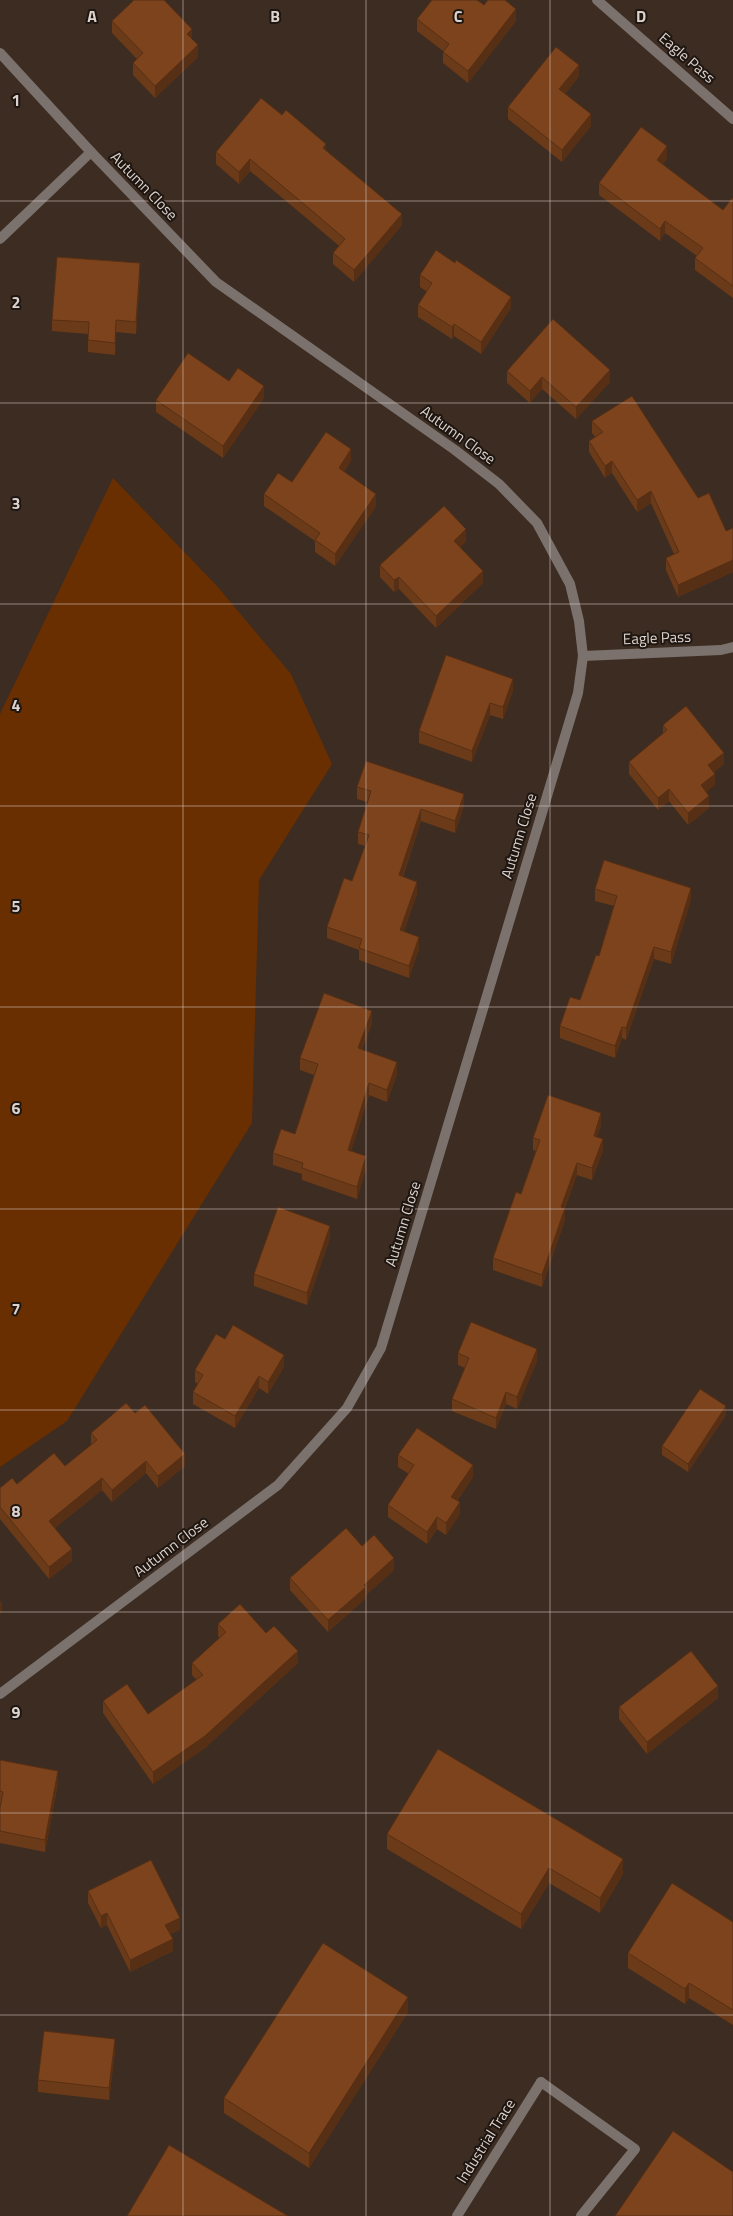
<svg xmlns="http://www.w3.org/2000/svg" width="733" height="2216" font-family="'Titillium Web',sans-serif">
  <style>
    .green { fill: #692f00 }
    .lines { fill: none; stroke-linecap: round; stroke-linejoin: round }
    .service { stroke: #7b726d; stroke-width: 10 }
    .minor { stroke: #7b726d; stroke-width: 10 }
    .wall { fill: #6b3a18 }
    .shaded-wall { fill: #572f14 }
    .building { fill: #7c431c; stroke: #572f14 }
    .grid { fill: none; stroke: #ded2cc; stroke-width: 1; stroke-opacity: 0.55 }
    .labels { text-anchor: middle; stroke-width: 4; stroke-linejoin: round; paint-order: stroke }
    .street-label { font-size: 15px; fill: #ded2cc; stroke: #1e1611 }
    .grid-label { font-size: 16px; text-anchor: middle; font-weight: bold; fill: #ded2cc; stroke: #1e1611; stroke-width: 4; stroke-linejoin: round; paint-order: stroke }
  </style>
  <rect width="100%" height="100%" fill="#3c2c22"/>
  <polygon class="green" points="113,478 217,586 291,674 332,764 259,880 252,1123 67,1421 0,1467 0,714"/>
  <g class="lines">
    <polyline class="service" points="541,2082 635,2149 581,2216"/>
    <g class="minor">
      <polyline points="597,0 733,119"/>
      <polyline points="0,53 91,152 216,282 455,450 499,484 537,523 570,584 579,621 583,656 578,693 381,1348 347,1408 278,1485 0,1694"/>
      <polyline points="0,239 91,152"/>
      <polyline points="583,656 721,650 733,647"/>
      <polyline points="457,2216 541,2082"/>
    </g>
  </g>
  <g class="wall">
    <polygon points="484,5 516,21 468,83 443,63 443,51 417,31 417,19"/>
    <polygon points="112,21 192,40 198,57 155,98 133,75 133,63 137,59 112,33"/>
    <polygon points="579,76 565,94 591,126 562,162 508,119 508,107"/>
    <polygon points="282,115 326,151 402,225 354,282 333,264 333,253 339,246 311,222 250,171 239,184 216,164 216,152"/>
    <polygon points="667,158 662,165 723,210 733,199 733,298 695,270 695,258 697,256 665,233 660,241 599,195 599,183"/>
    <polygon points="140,275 136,334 116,332 115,355 88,352 88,334 52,331 52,320"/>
    <polygon points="420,275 511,308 481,354 454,336 452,339 418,317 418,305 427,292 420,287"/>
    <polygon points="507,371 610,382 576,419 542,389 530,403 507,383"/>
    <polygon points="229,381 264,398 223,458 156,412 156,400"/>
    <polygon points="592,421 698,498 726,531 733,528 733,572 678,597 666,570 666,558 674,554 651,503 637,512 612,473 605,478 589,452 589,441 595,437 592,433"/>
    <polygon points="351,461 344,472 376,506 335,566 315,552 315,541 264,506 264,494 292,482"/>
    <polygon points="466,541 460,547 483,583 436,628 399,589 394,592 380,577 380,565"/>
    <polygon points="513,691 503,719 490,715 472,762 419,743 419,731"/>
    <polygon points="663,725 724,764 714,772 715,785 706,792 709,808 688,825 669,801 658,810 629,774 629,762 663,734"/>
    <polygon points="357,787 464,806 455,833 421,821 403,877 417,894 404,931 419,949 409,978 359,960 359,950 327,938 327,927 352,881 365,846 358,844 358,832 367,802 357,799"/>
    <polygon points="595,889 691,900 671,964 654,959 626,1040 622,1038 615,1058 560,1038 560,1026 580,1000 599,956 614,906 595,901"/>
    <polygon points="372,1023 362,1050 397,1074 387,1102 369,1095 351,1151 366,1168 357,1199 302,1180 302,1174 273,1165 273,1153 295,1134 314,1075 300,1070 300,1058"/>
    <polygon points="601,1125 597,1137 603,1151 592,1180 577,1175 565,1208 565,1220 542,1287 493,1270 493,1258 521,1194 536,1151 533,1150 533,1138"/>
    <polygon points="330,1238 307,1305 254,1286 254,1274"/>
    <polygon points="225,1339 284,1367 268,1394 259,1388 235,1428 193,1404 193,1392 198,1384 195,1382 195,1370"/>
    <polygon points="458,1353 537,1361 517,1409 506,1404 496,1429 452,1411 452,1399 465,1368 458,1365"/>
    <polygon points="135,1413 185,1466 158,1488 146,1473 112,1502 102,1490 55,1528 72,1561 49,1579 0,1519 0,1488 17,1484 65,1466 91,1445 91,1433"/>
    <polygon points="726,1415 688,1472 662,1455 662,1446"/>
    <polygon points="398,1455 473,1477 457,1501 460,1514 446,1535 437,1529 427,1544 388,1517 388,1505 409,1474 398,1467"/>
    <polygon points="362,1546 394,1570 366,1595 366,1598 328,1632 290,1590 290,1578"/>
    <polygon points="218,1624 266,1633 298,1663 205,1748 153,1784 103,1713 103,1701 148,1714 197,1680 192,1675 192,1663 220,1638 218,1636"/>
    <polygon points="718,1698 647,1754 619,1719 619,1707"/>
    <polygon points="0,1760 58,1783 45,1852 0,1843 0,1808 1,1804 0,1803"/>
    <polygon points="387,1834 623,1874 600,1913 549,1883 521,1929 387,1849"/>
    <polygon points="88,1891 180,1930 170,1934 173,1951 130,1972 107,1925 101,1928 88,1903"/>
    <polygon points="733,1922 733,2025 689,1998 685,2004 628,1968 628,1953"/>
    <polygon points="408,2012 309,2168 224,2113 224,2098"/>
    <polygon points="115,2051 109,2100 38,2092 38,2080"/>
  </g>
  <g class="shaded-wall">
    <polygon points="516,9 516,21 468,83 468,71"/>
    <polygon points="192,29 192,41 187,34"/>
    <polygon points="198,45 198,57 155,98 155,86"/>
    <polygon points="579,65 579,76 559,101 559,89"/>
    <polygon points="591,114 591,126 562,162 562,150"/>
    <polygon points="326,144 326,156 323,148"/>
    <polygon points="667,146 667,158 657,172 657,160"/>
    <polygon points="250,159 250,171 239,184 239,172"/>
    <polygon points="402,214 402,225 354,282 354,270"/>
    <polygon points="665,221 665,233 660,241 660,229"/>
    <polygon points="140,263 140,275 136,334 136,322"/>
    <polygon points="511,297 511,308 481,354 481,342"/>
    <polygon points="116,320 116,332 115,355 115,343"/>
    <polygon points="454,324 454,336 452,339 452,327"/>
    <polygon points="610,370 610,382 576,419 576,407"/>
    <polygon points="542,377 542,389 530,403 530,391"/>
    <polygon points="264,386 264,398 223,458 223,446"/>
    <polygon points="351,449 351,461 339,480 339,468"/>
    <polygon points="612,461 612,473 605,478 605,466"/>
    <polygon points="651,491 651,503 637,512 637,500"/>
    <polygon points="376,494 376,506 335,566 335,554"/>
    <polygon points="466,529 466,541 454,553 454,541"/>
    <polygon points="733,560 733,572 678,597 678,585"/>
    <polygon points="483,571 483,583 436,628 436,616"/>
    <polygon points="399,577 399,589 394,592 394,580"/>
    <polygon points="513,679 513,691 503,719 503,707"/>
    <polygon points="490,703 490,715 472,762 472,751"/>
    <polygon points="724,753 724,764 708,777 708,765"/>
    <polygon points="715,774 715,785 701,797 701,785"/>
    <polygon points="669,789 669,801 658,810 658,798"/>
    <polygon points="464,794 464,806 455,833 455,821"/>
    <polygon points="709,796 709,808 688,825 688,813"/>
    <polygon points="421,809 421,821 399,887 399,875"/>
    <polygon points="417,882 417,894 400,942 400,930"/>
    <polygon points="691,888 691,900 671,964 671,952"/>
    <polygon points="419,937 419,949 409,978 409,966"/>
    <polygon points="654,947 654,959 626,1040 626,1028"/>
    <polygon points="372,1011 372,1023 358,1060 358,1048"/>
    <polygon points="622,1027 622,1038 615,1058 615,1046"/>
    <polygon points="397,1062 397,1074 387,1102 387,1090"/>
    <polygon points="369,1083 369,1095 348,1161 348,1150"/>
    <polygon points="601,1113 601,1125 594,1148 594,1136"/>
    <polygon points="603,1139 603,1151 592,1180 592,1168"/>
    <polygon points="366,1156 366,1168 357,1199 357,1187"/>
    <polygon points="577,1163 577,1175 561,1219 561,1207"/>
    <polygon points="565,1208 565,1220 542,1287 542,1275"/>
    <polygon points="330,1226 330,1238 307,1305 307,1293"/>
    <polygon points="537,1349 537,1361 517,1409 517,1397"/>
    <polygon points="284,1355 284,1367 268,1394 268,1382"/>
    <polygon points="259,1376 259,1388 235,1428 235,1416"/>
    <polygon points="506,1392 506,1404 496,1429 496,1418"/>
    <polygon points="726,1406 726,1415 688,1472 688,1464"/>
    <polygon points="185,1454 185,1466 158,1488 158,1476"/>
    <polygon points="146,1461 146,1473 112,1502 112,1490"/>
    <polygon points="473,1465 473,1477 451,1509 451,1497"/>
    <polygon points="102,1478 102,1490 49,1533 49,1521"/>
    <polygon points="460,1502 460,1514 446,1535 446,1523"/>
    <polygon points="437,1517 437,1529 427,1544 427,1532"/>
    <polygon points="72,1549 72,1561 49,1579 49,1567"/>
    <polygon points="394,1558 394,1570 366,1595 366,1598 328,1632 328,1620 364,1585"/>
    <polygon points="2,1600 2,1612 0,1614 0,1602"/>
    <polygon points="298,1651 298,1663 205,1748 153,1784 153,1772"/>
    <polygon points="718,1686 718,1698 647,1754 647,1742"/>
    <polygon points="58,1771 58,1783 45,1852 45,1840"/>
    <polygon points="623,1859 623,1874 600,1913 600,1898"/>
    <polygon points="549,1868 549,1883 521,1929 521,1914"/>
    <polygon points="107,1913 107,1925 101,1928 101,1916"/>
    <polygon points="180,1918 180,1930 165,1937 165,1925"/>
    <polygon points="173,1939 173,1951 130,1972 130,1960"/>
    <polygon points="689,1983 689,1998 685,2004 685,1989"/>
    <polygon points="408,1997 408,2012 309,2168 309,2153"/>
    <polygon points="115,2039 115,2051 109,2100 109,2088"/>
  </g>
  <g class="building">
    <polygon points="134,0 164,0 192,29 187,34 198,45 155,86 133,63 143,53 112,21"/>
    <polygon points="432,0 477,0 484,5 488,0 505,0 516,9 468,71 443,52 449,44 417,19"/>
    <polygon points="556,47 579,65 559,89 591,114 562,150 508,107"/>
    <polygon points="261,98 282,115 286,110 326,144 323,148 402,214 354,270 333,253 345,239 311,210 250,159 239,172 216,152"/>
    <polygon points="641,127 667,146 657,160 723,210 732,198 733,199 733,286 695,258 703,248 665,221 660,229 599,183"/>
    <polygon points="436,250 455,263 456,260 511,297 481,342 454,324 452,327 418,305 432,283 420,275"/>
    <polygon points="57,257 140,263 136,322 116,320 115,343 88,340 89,322 52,320"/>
    <polygon points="553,319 610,370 576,407 542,377 530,391 507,371"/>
    <polygon points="188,353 229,381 238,368 264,386 223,446 156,400"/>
    <polygon points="632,396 698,498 709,493 726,531 733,528 733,560 678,585 666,558 679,552 651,491 637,500 612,461 605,466 589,441 603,432 592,421"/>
    <polygon points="326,432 351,449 339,468 376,494 335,554 315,540 320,533 264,494 278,473 292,482"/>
    <polygon points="444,506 466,529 454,541 483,571 436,616 399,577 394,580 380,565"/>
    <polygon points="446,655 513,679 503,707 490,703 472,751 419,731"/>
    <polygon points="686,706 724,753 708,765 715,774 701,785 709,796 688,813 669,789 658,798 629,762 667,730 663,725"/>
    <polygon points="366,761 464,794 455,821 421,809 399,875 417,882 400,930 419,937 409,966 359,948 362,939 327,927 344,878 352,881 369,835 358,832 371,791 357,787"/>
    <polygon points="604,860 691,888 671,952 654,947 626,1028 622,1027 615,1046 560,1026 570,997 580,1000 596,955 599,956 617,896 595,889"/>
    <polygon points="324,993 372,1011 358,1048 397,1062 387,1090 369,1083 348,1150 366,1156 357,1187 302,1168 303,1163 273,1153 281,1129 295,1134 318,1064 300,1058"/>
    <polygon points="548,1095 601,1113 594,1136 603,1139 592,1168 577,1163 561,1207 565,1208 542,1275 493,1258 516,1192 521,1194 540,1140 533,1138"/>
    <polygon points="278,1207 330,1226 307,1293 254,1274"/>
    <polygon points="471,1322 537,1349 517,1397 506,1392 496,1418 452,1399 469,1358 458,1353"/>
    <polygon points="233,1325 284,1355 268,1382 259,1376 235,1416 193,1392 203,1375 195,1370 216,1334 225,1339"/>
    <polygon points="700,1389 726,1406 688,1464 662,1446"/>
    <polygon points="126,1403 135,1413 145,1405 185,1454 158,1476 146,1461 112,1490 102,1478 49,1521 72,1549 49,1567 0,1507 0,1488 12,1478 17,1484 54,1453 65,1466 97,1440 91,1433"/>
    <polygon points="417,1428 473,1465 451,1497 460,1502 446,1523 437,1517 427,1532 388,1505 414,1465 398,1455"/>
    <polygon points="346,1528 362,1546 374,1535 394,1558 364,1585 366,1587 328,1620 290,1578"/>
    <polygon points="240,1604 266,1633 274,1626 298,1651 205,1736 153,1772 103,1701 127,1684 148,1714 203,1675 192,1663 226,1632 218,1624"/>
    <polygon points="691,1651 718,1686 647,1742 619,1707"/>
    <polygon points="438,1749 623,1859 600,1898 549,1868 521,1914 387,1834"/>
    <polygon points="0,1760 58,1771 45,1840 0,1831 0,1808 3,1792 0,1791"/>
    <polygon points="151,1860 180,1918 165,1925 173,1939 130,1960 107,1913 101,1916 88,1891"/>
    <polygon points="672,1883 733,1922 733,2010 689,1983 685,1989 628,1953"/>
    <polygon points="323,1943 408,1997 309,2153 224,2098"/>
    <polygon points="44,2031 115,2039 109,2088 38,2080"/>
    <polygon points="673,2131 733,2172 733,2216 615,2216"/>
    <polygon points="169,2145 288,2216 127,2216"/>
  </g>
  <path class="grid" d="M183,0V2216M366,0V2216M550,0V2216M0,201H733M0,403H733M0,604H733M0,806H733M0,1007H733M0,1209H733M0,1410H733M0,1612H733M0,1813H733M0,2015H733"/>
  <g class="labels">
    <g class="street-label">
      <text transform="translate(687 58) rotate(41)" y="5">Eagle Pass</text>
      <text transform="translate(144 186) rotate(46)" y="5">Autumn Close</text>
      <text transform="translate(458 435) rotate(36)" y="5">Autumn Close</text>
      <text transform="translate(657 638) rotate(-2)" y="5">Eagle Pass</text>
      <text transform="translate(519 836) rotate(-73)" y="5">Autumn Close</text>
      <text transform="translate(403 1224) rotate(-73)" y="5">Autumn Close</text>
      <text transform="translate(171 1547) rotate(-37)" y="5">Autumn Close</text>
      <text transform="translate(486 2141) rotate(-58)" y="5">Industrial Trace</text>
    </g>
  </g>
  <g class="grid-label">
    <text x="92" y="22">A</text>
    <text x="275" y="22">B</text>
    <text x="458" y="22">C</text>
    <text x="641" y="22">D</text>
    <text x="16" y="106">1</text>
    <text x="16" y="308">2</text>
    <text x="16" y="509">3</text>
    <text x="16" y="711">4</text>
    <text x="16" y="912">5</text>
    <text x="16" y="1114">6</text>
    <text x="16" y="1315">7</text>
    <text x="16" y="1517">8</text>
    <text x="16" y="1718">9</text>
  </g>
</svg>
